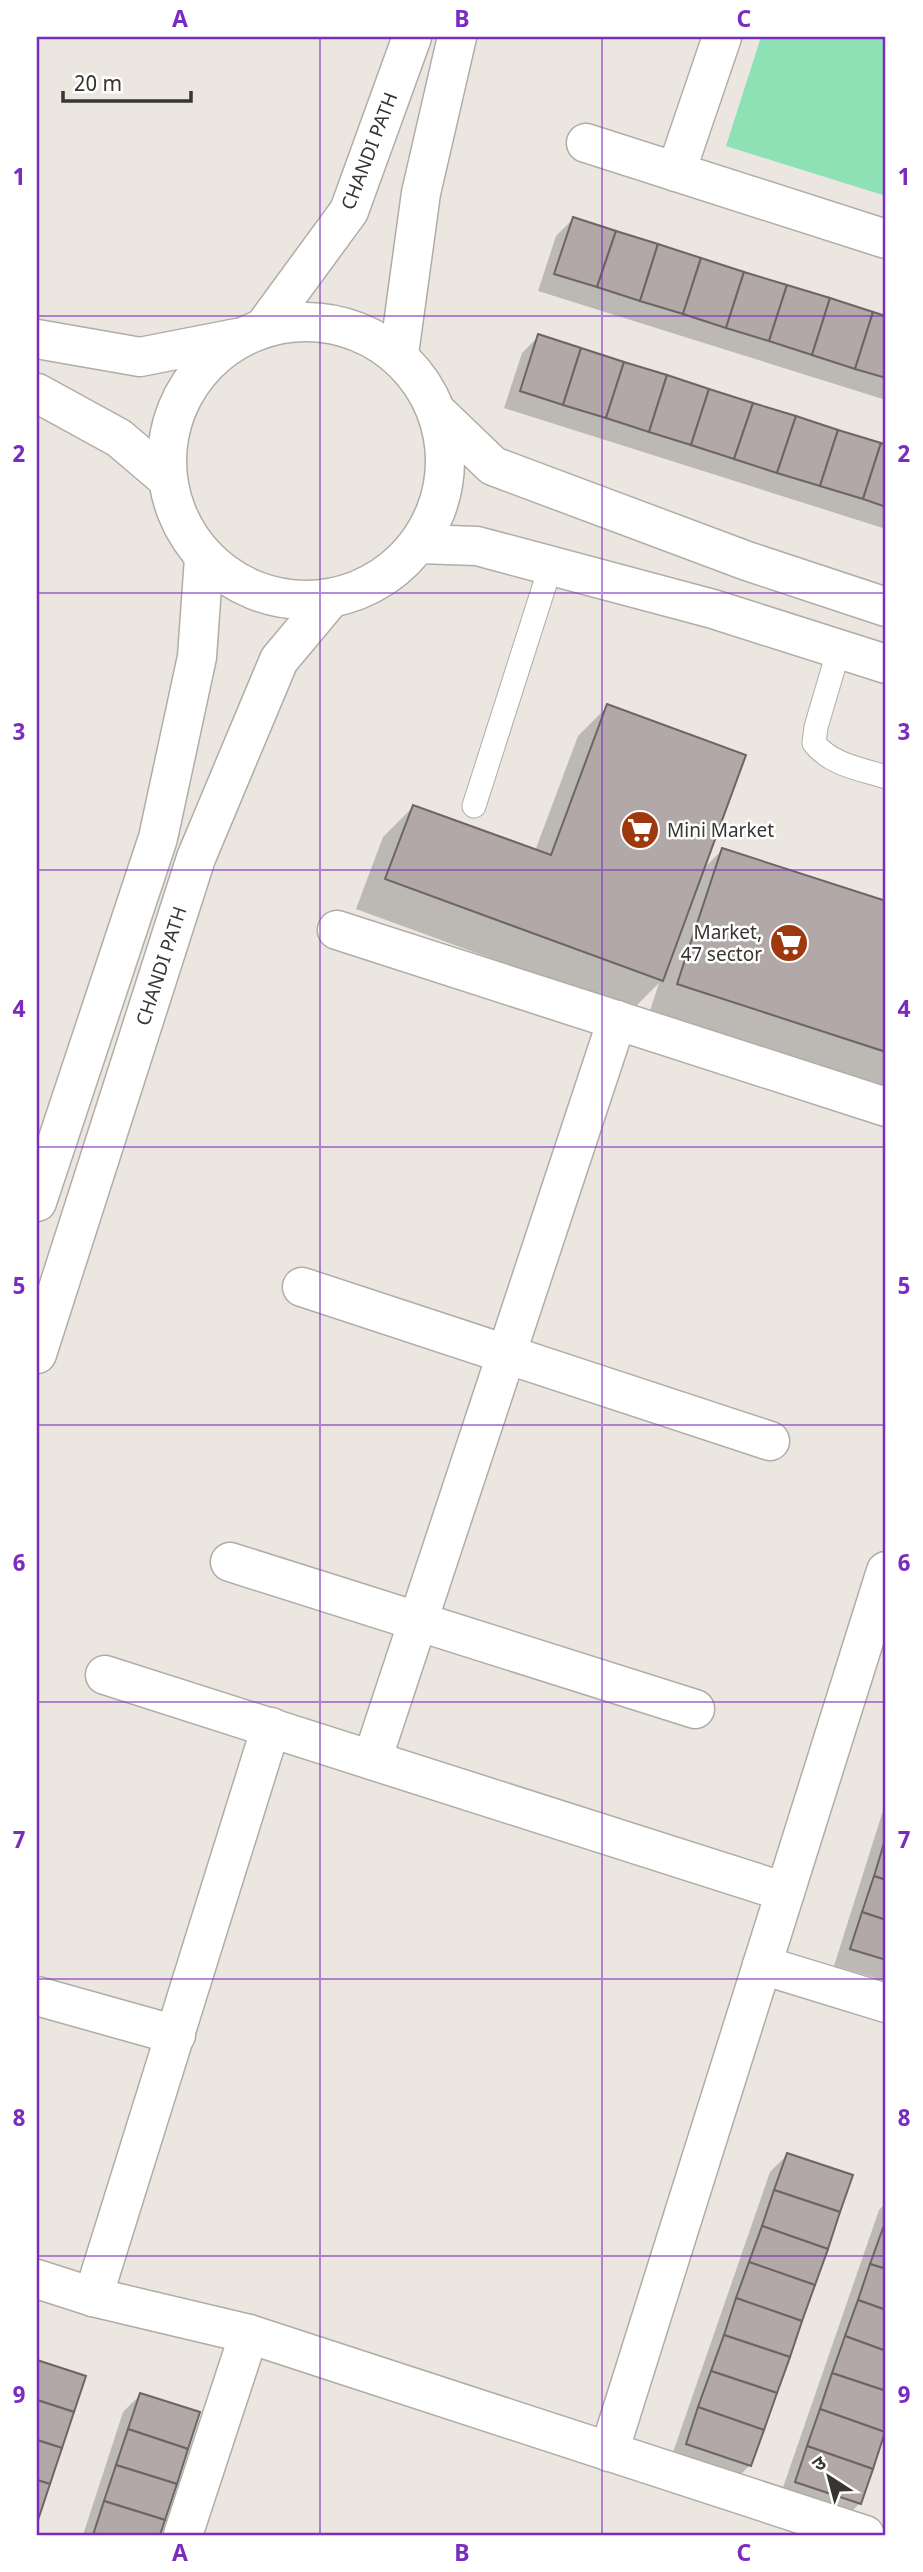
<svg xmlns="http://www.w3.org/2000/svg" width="923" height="2572" font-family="Georgia,'Noto Sans Devanagari',serif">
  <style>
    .green { fill: #8de1b5 }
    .shadow { fill: #0003 }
    .building { fill: #b1a8a7; stroke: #6d6564; stroke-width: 2 }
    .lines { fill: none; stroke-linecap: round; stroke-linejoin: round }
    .service-casing { stroke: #b1ada6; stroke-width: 25 }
    .minor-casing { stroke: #b1ada6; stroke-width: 41 }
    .tertiary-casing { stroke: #b1ada6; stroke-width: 41 }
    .secondary-casing { stroke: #b1ada6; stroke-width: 41 }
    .service { stroke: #fff; stroke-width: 23 }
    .minor { stroke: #fff; stroke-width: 38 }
    .tertiary { stroke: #fff; stroke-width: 38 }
    .secondary { stroke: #fff; stroke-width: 38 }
    .grid { fill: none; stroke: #7b2cbf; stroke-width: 2; stroke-opacity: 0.55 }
    .labels { text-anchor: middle; stroke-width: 5; stroke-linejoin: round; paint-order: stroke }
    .street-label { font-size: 19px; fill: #373633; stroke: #fff }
    .poi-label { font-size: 19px; fill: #373633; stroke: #fff; text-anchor: start }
    .neatline { fill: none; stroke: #7b2cbf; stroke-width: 2.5 }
    .grid-label { font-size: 23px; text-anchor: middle; font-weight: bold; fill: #7b2cbf }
  </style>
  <rect width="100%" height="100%" fill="#ebe6e0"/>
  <polygon class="green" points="761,37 886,37 886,196 726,146"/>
  <g class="shadow">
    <polygon points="573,219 886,318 886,400 538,291 556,236"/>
    <polygon points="539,336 886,446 886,529 504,408 522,353"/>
    <polygon points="608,706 702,870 722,850 886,903 886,1091 649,1014 659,983 632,1010 356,909 383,837 413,807 535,851 578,736"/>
    <polygon points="886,1801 886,1981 834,1966"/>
    <polygon points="787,2155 750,2465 733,2482 670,2461 770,2172"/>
    <polygon points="886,2203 886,2426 859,2504 842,2521 779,2499 879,2210"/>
    <polygon points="37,2362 84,2377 37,2520"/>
    <polygon points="140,2395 198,2413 158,2535 83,2535 123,2412"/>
  </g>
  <g class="building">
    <polygon points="573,217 616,231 597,287 554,274"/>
    <polygon points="616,231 658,244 640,301 597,287"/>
    <polygon points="658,244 701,258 683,314 640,301"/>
    <polygon points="701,258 744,272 726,328 683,314"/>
    <polygon points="744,272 787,285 769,341 726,328"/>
    <polygon points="787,285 830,298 812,355 769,341"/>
    <polygon points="830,298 873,312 855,369 812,355"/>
    <polygon points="873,312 886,316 886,378 855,369"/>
    <polygon points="538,334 581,348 563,405 520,391"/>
    <polygon points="581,348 624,362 606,418 563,405"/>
    <polygon points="624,362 667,375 649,432 606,418"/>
    <polygon points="667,375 709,389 691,445 649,432"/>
    <polygon points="709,389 753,403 734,459 691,445"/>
    <polygon points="753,403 796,416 777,473 734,459"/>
    <polygon points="796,416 838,430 820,486 777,473"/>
    <polygon points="838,430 881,443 863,499 820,486"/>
    <polygon points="881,443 886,445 886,507 863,499"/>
    <polygon points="607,704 746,755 663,981 385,879 413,805 551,855"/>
    <polygon points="722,848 886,901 886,1052 677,984"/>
    <polygon points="885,1840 886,1840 886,1880 874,1876"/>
    <polygon points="874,1876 886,1880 886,1920 862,1912"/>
    <polygon points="862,1912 886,1920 886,1960 850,1949"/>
    <polygon points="787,2153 853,2175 840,2212 774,2190"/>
    <polygon points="774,2190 840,2212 828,2249 762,2226"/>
    <polygon points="762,2226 828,2249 815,2285 749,2262"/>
    <polygon points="883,2228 886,2229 886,2269 870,2264"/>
    <polygon points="749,2262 815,2285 802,2321 736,2298"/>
    <polygon points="870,2264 886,2269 886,2310 858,2300"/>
    <polygon points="736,2298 802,2321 790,2357 724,2335"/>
    <polygon points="858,2300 886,2310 886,2351 845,2336"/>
    <polygon points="724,2335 790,2357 777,2393 711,2371"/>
    <polygon points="845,2336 886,2351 886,2391 832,2373"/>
    <polygon points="37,2360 86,2376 74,2412 37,2400"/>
    <polygon points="711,2371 777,2393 764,2430 698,2407"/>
    <polygon points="832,2373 886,2391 885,2432 820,2409"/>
    <polygon points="140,2393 200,2412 188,2449 128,2429"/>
    <polygon points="37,2400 74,2412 62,2448 37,2440"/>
    <polygon points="698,2407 764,2430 751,2466 686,2444"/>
    <polygon points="820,2409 885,2432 873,2469 807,2446"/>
    <polygon points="128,2429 188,2449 177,2484 116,2465"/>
    <polygon points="37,2440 62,2448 50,2484 37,2480"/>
    <polygon points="807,2446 873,2469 861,2504 795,2482"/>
    <polygon points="116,2465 177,2484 165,2520 104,2501"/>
    <polygon points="37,2480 50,2484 38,2520 37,2520"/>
    <polygon points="104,2501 165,2520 160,2535 93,2535"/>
  </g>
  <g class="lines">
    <defs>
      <g id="service">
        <path d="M839,649L816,727L814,743C831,765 861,769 886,777"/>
        <polyline points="474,806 551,565"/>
      </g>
      <g id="minor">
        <polyline points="586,143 886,239"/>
        <polyline points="676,172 722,37"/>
        <polyline points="337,930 886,1107"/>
        <polyline points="302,1287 770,1441"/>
        <polyline points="230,1562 695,1709"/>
        <polyline points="105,1675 785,1892"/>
        <polyline points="372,1760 617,1020"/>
        <polyline points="762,1965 886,2003"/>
        <polyline points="37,1996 176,2035"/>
        <polyline points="37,2279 93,2297 249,2334 865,2535"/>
        <polyline points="93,2297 271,1727"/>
        <polyline points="609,2452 886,1571"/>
        <polyline points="183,2535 249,2334"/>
      </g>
      <g id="tertiary">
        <polyline points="37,339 140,357 237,338"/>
        <polyline points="37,393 119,438 166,478"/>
        <polyline points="441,416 493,466 747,561 886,607"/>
        <polyline points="419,544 477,546 713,609 886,664"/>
      </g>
      <g id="secondary">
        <circle cx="306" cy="461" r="139"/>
        <polyline points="264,327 349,211 412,37"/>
        <polyline points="399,354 421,193 457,37"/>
        <polyline points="37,1202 158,838 197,657 204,558"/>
        <polyline points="37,1354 196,858 279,660 330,599"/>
      </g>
    </defs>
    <use href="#service" class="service-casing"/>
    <use href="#minor" class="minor-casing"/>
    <use href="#tertiary" class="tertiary-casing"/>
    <use href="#secondary" class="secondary-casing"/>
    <use href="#service" class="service"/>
    <use href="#minor" class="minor"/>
    <use href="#tertiary" class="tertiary"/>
    <use href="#secondary" class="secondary"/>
  </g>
  <path class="grid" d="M320,37V2535M602,37V2535M37,316H886M37,593H886M37,870H886M37,1147H886M37,1425H886M37,1702H886M37,1979H886M37,2256H886"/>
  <defs>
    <symbol id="supermarket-disc" viewBox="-11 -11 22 22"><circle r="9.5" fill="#9e390e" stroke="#fff"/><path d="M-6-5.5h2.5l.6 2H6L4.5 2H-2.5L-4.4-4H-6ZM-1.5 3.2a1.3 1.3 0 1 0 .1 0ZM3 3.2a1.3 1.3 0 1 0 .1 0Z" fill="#fff"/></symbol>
  </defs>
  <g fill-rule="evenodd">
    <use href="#supermarket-disc" x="618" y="808" width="44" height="44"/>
    <use href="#supermarket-disc" x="767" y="921" width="44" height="44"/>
  </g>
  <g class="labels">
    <g class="street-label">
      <text transform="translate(369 151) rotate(-69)" y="7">CHANDI PATH</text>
      <text transform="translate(161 966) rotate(-72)" y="7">CHANDI PATH</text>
    </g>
    <g class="poi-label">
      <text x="667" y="837">Mini Market</text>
      <text x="762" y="939" text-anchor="end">Market,<tspan x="762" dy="22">47 sector</tspan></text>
    </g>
  </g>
  <rect width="923" height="2572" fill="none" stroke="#ffffff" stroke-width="77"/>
  <g transform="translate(829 2477) rotate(324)" stroke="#ffffff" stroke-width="5" paint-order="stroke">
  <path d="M0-5L12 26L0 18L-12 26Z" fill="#373633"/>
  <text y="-10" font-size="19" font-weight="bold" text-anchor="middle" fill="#373633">उ</text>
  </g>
  <path d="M63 91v10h128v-10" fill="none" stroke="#373633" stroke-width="3.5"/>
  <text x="74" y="91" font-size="21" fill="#373633" stroke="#ffffff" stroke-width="5" paint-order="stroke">20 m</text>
  <rect x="38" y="38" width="846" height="2496" class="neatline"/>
  <g class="grid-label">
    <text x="180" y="27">A</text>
    <text x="462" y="27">B</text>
    <text x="744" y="27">C</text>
    <text x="19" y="185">1</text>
    <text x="904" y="185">1</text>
    <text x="19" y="462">2</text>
    <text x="904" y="462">2</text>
    <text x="19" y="740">3</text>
    <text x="904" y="740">3</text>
    <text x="19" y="1017">4</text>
    <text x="904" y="1017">4</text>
    <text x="19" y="1294">5</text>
    <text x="904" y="1294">5</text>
    <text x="19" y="1571">6</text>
    <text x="904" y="1571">6</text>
    <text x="19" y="1848">7</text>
    <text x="904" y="1848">7</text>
    <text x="19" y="2126">8</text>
    <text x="904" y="2126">8</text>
    <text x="19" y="2403">9</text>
    <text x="904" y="2403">9</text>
    <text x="180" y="2561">A</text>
    <text x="462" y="2561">B</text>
    <text x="744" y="2561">C</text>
  </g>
</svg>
